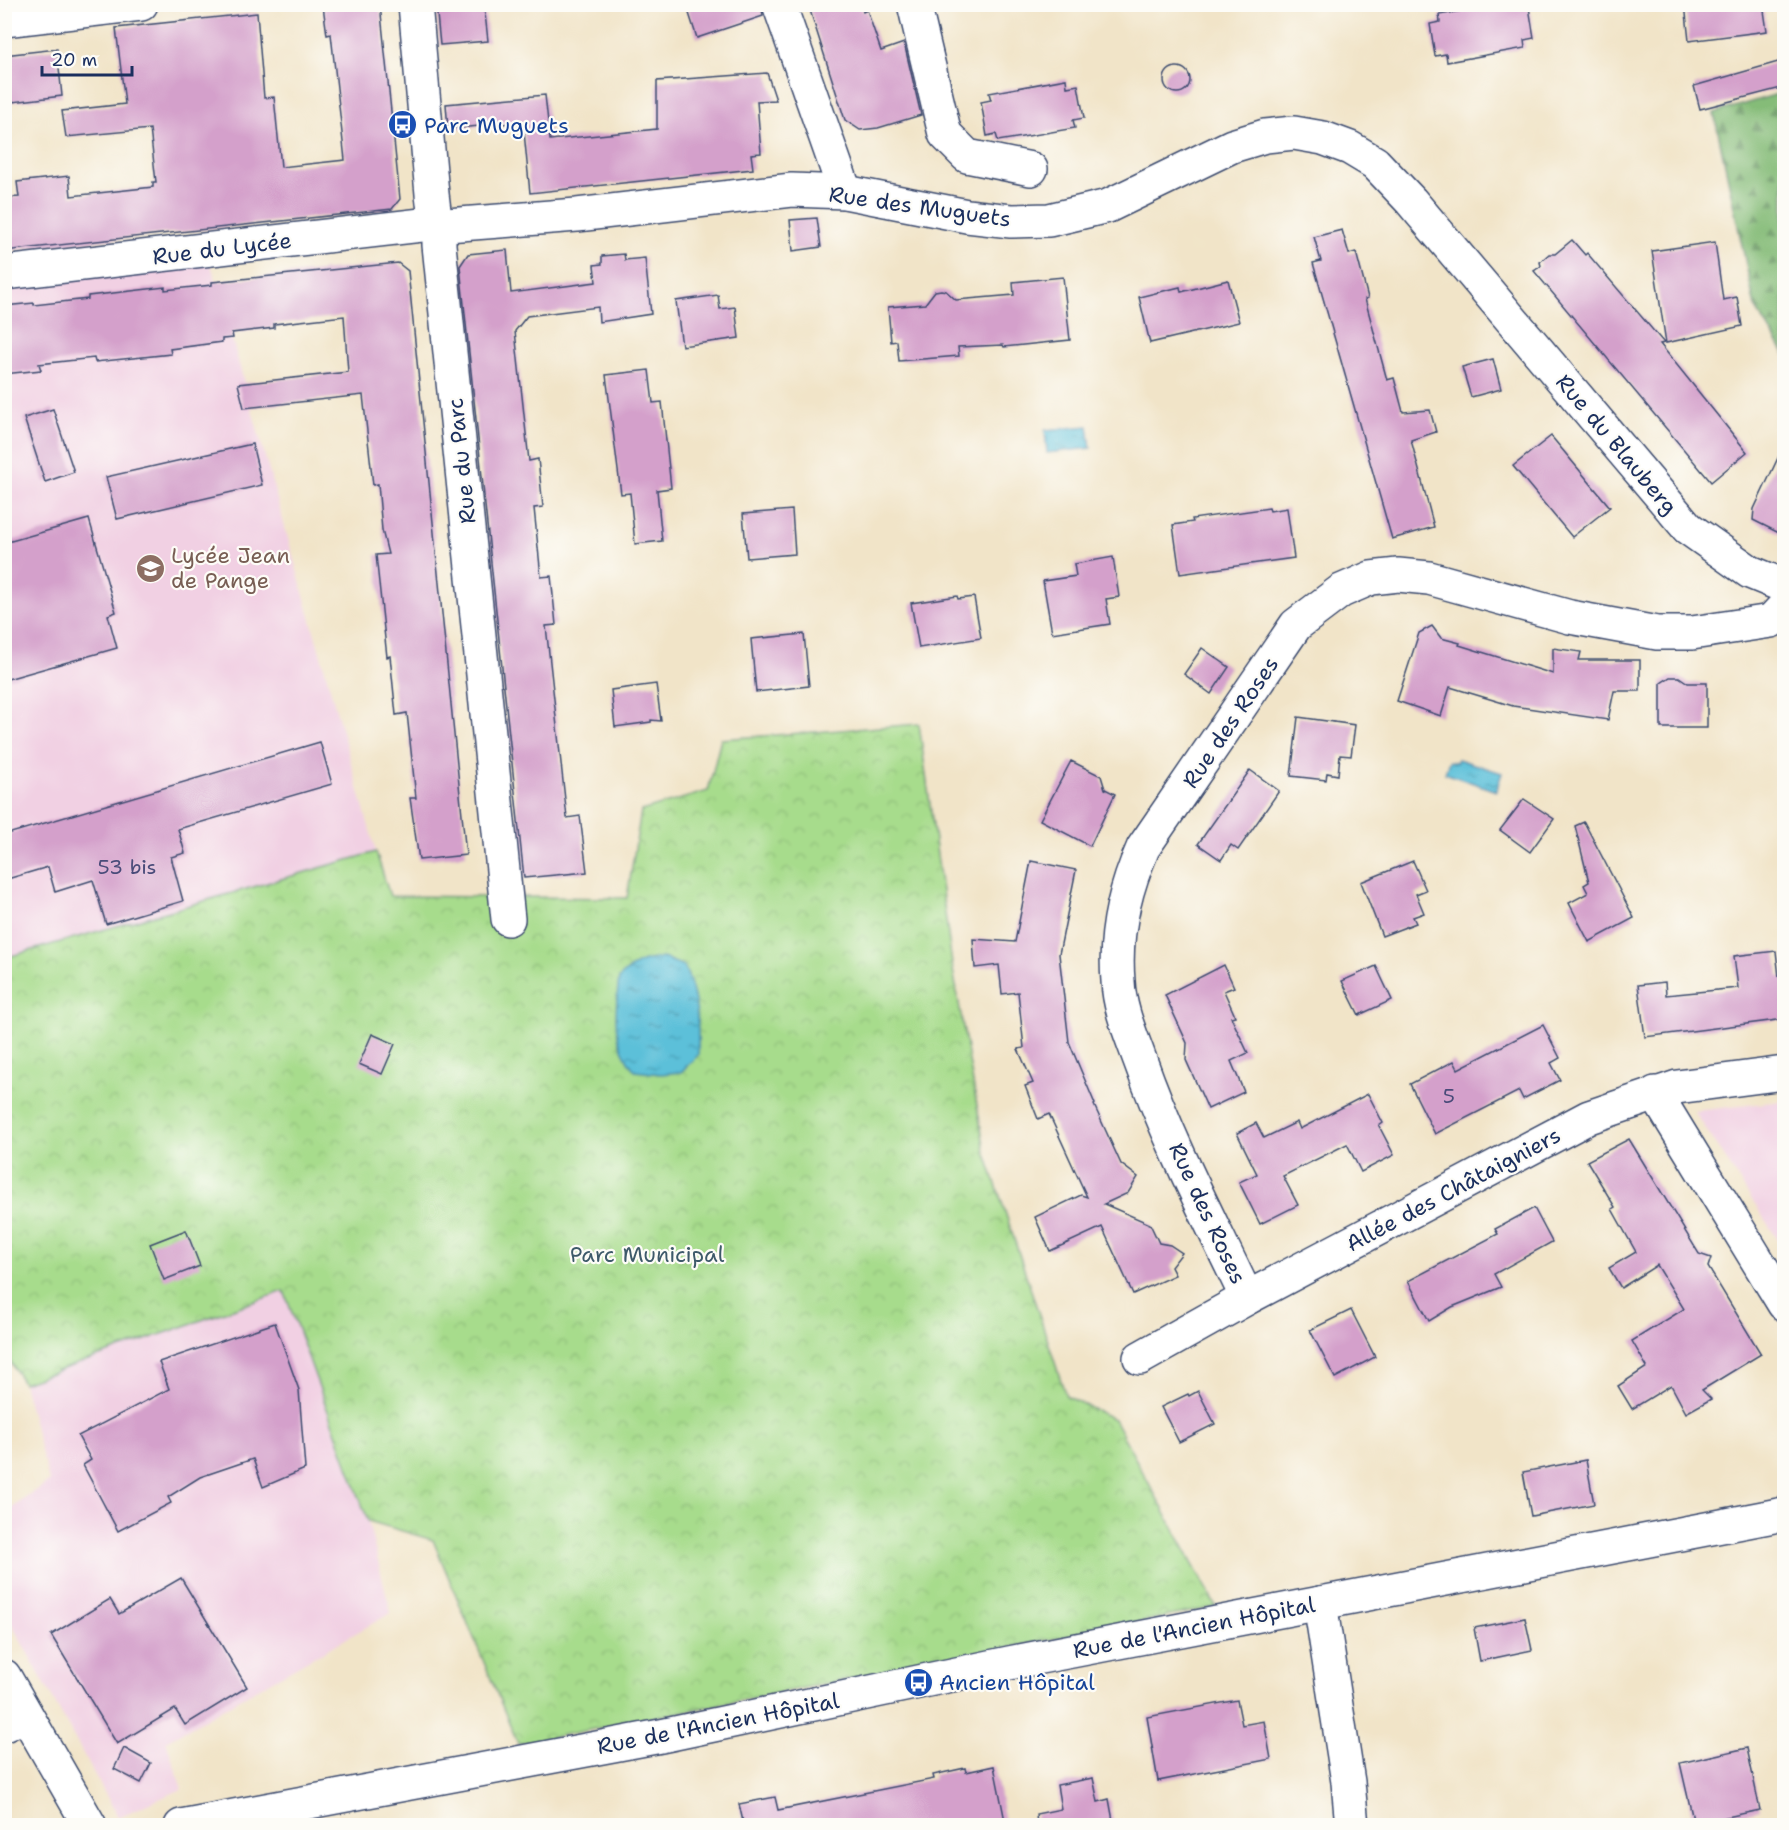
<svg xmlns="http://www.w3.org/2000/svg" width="1789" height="1830" font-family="'Shantell Sans',sans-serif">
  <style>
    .built { fill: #f1d0e3 }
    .forest { fill: url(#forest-firs); stroke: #50766b; stroke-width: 1.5 }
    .park { fill: url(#park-crowns); stroke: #618675; stroke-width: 1.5 }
    .water { fill: url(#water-ripples); stroke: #3b789c; stroke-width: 1.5 }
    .building { fill: #d4a0cb }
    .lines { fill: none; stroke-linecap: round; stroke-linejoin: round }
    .minor-casing { stroke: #3b4a6e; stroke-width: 36 }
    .major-casing { stroke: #3b4a6e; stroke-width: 36 }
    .minor { stroke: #fff; stroke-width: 33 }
    .major { stroke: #fff; stroke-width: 33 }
    .labels { text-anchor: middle; stroke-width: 4.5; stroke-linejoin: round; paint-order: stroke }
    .number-label { font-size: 20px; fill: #494b79 }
    .transit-label { font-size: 22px; fill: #164399; stroke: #fdfcf7; text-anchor: start }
    .street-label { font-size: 22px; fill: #1b2f5e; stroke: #fdfcf7 }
    .education-label { font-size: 22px; fill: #785e54; stroke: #fdfcf7; text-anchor: start }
    .park-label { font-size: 22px; fill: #3e5a6a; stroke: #fdfcf7 }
  </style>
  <defs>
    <pattern id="forest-firs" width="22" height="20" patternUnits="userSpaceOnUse" patternTransform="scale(1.5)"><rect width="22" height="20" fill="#85bc78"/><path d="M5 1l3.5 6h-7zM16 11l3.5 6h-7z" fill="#6c9966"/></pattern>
    <pattern id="park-crowns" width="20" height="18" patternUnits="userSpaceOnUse" patternTransform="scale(1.5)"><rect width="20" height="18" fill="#a7dc8c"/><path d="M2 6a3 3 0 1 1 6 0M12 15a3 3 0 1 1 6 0" fill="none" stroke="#8fbd7b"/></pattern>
    <pattern id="water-ripples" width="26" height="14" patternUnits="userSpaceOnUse" patternTransform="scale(1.5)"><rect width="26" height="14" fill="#5bc0d9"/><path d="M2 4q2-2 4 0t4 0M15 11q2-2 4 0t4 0" fill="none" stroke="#4a9cb3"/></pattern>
  </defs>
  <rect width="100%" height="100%" fill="#fdfcf7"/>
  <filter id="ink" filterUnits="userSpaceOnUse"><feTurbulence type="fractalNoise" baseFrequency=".0167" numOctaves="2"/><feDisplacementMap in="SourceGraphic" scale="12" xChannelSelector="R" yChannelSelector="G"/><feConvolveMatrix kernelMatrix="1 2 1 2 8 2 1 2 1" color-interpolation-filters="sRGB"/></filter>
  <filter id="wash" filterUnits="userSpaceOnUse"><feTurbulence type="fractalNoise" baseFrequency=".008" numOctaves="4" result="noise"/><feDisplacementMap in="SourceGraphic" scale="24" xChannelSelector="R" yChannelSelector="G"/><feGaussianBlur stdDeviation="1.35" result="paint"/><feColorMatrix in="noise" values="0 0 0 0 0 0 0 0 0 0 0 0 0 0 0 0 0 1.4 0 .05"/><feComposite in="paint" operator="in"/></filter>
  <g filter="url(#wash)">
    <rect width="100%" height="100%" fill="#f1e4c8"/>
    <g class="built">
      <polygon points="209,257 376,852 5,964 4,284"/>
      <polygon points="1784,1101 1784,1249 1694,1111"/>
      <polygon points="284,1290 368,1521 391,1613 166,1741 182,1789 118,1817 5,1612 4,1514 49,1481 23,1383"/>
    </g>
    <polygon class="forest" points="1784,92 1784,353 1755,307 1714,113"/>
    <polygon class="park" points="919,724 952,964 985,1151 1066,1396 1114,1419 1216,1607 518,1744 433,1540 368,1521 284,1291 23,1383 4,1351 4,958 376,852 390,896 627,898 641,811 708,791 721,739"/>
    <g class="water">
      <polygon points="1088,426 1091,448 1047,453 1045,430"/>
      <polygon points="1458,759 1502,773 1496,791 1445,773 1449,761 1456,762"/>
      <path d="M663,958L684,966C697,995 699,1023 698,1055L681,1072L661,1074L635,1071C611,1041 615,1014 619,978C635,963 641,960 663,958Z"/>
    </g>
    <g id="blocks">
      <g class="building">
        <polygon points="337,4 380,4 400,199 392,209 4,251 4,198 19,197 17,182 69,176 71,196 153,187 153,182 156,182 150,129 66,137 62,111 125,104 116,28 257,13 264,98 274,97 281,167 345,160 331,34 327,35 323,6"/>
        <polygon points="436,4 484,4 488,41 440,45"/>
        <polygon points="686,4 761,4 763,16 697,38"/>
        <polygon points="808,4 861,4 863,12 867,10 881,51 904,43 921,115 878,128 860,130 845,120"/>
        <polygon points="1501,4 1518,4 1519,8 1529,7 1534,38 1524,40 1525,48 1447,62 1446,54 1435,56 1430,24 1440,22 1439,15"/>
        <polygon points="1685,4 1763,4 1767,31 1689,41"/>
        <polygon points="57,49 62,96 4,103 4,55"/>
        <polygon points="1785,60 1785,87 1700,109 1694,86"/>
        <circle cx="1177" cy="80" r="13"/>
        <polygon points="767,73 776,100 757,101 761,153 751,154 753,169 530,193 523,122 448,129 446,104 545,95 550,140 657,129 657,81"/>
        <polygon points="1066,79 1067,87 1078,85 1084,118 1073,120 1075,128 998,141 996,134 987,136 981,102 991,100 989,93"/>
        <polygon points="817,218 821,247 793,251 790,220"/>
        <polygon points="1342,230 1349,254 1356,252 1368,298 1365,299 1387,380 1394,378 1403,412 1430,410 1436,432 1411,440 1434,527 1392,539 1313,263 1321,261 1314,237"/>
        <polygon points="1572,240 1585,255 1587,253 1664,343 1660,344 1747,452 1711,482 1534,271 1541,266 1540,262 1549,254 1555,254"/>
        <polygon points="1715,242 1723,300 1737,297 1742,326 1666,343 1652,251"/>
        <polygon points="507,250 511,293 596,282 594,265 602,264 602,256 624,254 625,260 645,258 651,314 599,322 598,307 527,316 515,331 529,461 538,459 543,507 534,508 541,577 551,576 554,605 556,625 546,626 567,818 580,816 587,872 524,878 460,266 468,254"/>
        <polygon points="398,263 408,271 466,855 419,860 410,798 416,798 407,713 396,715 390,656 387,657 376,555 388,554 382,530 378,484 373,485 363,395 244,408 238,384 348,372 344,316 274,324 274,328 232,333 233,338 222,339 222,342 170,349 171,354 95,362 94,358 39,364 41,370 4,374 4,306 34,303 34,305 88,299 88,296 165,287 165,290 212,285 212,282"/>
        <polygon points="1063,277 1070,340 1004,347 1003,345 958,347 959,356 899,361 897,341 891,342 888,307 925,304 935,291 941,290 946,291 956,300 1014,295 1013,282"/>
        <polygon points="1228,280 1239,322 1150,343 1139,297 1180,287 1181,292"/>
        <polygon points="718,295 720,309 735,307 739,338 682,346 676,301"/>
        <polygon points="1493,359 1501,389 1471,397 1462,367"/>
        <polygon points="649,370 653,403 662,402 671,488 657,490 662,541 635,544 630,493 621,494 606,375"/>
        <polygon points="53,409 74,472 45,482 24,418"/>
        <polygon points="1551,436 1610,507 1572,537 1513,466"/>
        <polygon points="1785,443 1785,536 1753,520 1754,509"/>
        <polygon points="252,444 262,485 117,519 106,477"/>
        <polygon points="1269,508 1270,511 1287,508 1294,558 1180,574 1173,525 1193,522 1192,519"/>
        <polygon points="792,510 795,554 747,558 743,514"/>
        <polygon points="89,519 116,612 108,615 117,648 4,680 4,543"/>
        <polygon points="1113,557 1119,597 1106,599 1110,624 1052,633 1043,581 1076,576 1074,564"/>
        <polygon points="957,596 958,599 974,597 981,638 919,648 911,603"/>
        <polygon points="1432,626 1441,638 1460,643 1459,645 1553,674 1553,648 1581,652 1579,660 1640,660 1640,691 1614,691 1608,720 1513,706 1450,687 1441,716 1397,701 1419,633"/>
        <polygon points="804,634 809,686 756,692 751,639"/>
        <polygon points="1202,648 1229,667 1211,694 1184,674"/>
        <polygon points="1670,677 1679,677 1688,683 1707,683 1707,728 1661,728 1661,683"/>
        <polygon points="656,684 661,721 651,720 651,722 615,727 611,690"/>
        <polygon points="1298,717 1355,725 1351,756 1340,755 1338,775 1327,773 1326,780 1291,776"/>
        <polygon points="320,742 332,784 178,829 185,853 171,857 183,901 106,924 93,880 55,892 48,867 4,880 4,835"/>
        <polygon points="1071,761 1101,776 1105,789 1115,794 1090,846 1040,820"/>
        <polygon points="1250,770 1279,791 1238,850 1231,845 1221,860 1198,844"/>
        <polygon points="1524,799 1554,819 1530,852 1500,830"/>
        <polygon points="1584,822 1634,918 1589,942 1569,903 1588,893 1584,885 1589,882 1575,826"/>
        <polygon points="1031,861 1076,870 1059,954 1069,1042 1095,1104 1094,1105 1121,1164 1138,1177 1128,1193 1104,1204 1150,1224 1159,1243 1170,1245 1182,1253 1171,1267 1175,1275 1133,1294 1102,1227 1050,1251 1035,1217 1081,1195 1087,1197 1049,1114 1038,1119 1025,1086 1033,1083 1018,1049 1024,1048 1018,992 1002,994 999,965 975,968 973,939 1015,942"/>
        <polygon points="1413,861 1426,890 1416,894 1424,913 1413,917 1416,923 1382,936 1361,882"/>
        <polygon points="1776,951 1779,977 1785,976 1785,1019 1645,1037 1638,985 1665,982 1666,995 1738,988 1734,956"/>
        <polygon points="1224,965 1234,987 1224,991 1235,1016 1231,1017 1248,1053 1231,1061 1244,1092 1208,1109 1186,1060 1187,1043 1165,995"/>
        <polygon points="1376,966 1392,1000 1359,1015 1342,981"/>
        <polygon points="1543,1025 1560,1058 1551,1063 1560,1080 1523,1099 1519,1091 1435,1134 1410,1084 1454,1061 1458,1069"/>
        <polygon points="372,1034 395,1044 382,1074 359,1064"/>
        <polygon points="1368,1094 1383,1123 1379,1126 1394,1155 1361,1172 1347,1144 1283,1176 1298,1205 1260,1224 1239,1182 1257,1174 1237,1133 1256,1123 1264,1138 1297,1122 1300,1129"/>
        <polygon points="1629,1139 1699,1254 1711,1258 1708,1267 1761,1354 1702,1390 1711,1399 1686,1413 1671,1385 1632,1409 1618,1386 1647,1367 1632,1341 1684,1309 1657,1265 1621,1288 1609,1268 1636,1252 1612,1209 1615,1207 1587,1161"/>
        <polygon points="1534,1208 1552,1242 1494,1274 1501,1287 1452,1307 1429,1321 1408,1281 1498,1234 1495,1229"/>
        <polygon points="186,1230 200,1266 164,1280 150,1244"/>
        <polygon points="1351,1310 1375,1357 1335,1378 1310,1330"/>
        <polygon points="275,1323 299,1390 305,1469 263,1487 253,1459 200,1477 168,1497 171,1503 118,1531 83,1465 91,1460 78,1436 169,1389 159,1362"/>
        <polygon points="1198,1391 1215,1424 1179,1442 1161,1407 1188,1394 1189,1396"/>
        <polygon points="1586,1460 1594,1504 1531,1516 1523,1472"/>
        <polygon points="181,1578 247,1687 185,1725 175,1709 117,1744 51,1635 110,1599 119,1614"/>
        <polygon points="1525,1618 1532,1650 1480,1661 1474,1628"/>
        <polygon points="1237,1700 1242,1725 1264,1721 1271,1759 1158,1781 1147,1717"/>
        <polygon points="124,1748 151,1763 141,1783 114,1769"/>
        <polygon points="1747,1748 1760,1810 1694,1824 1680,1763"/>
        <polygon points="994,1766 1006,1826 744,1826 739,1804 775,1797 778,1810 934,1779 933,1775 965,1768 966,1772"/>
        <polygon points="1093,1778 1098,1802 1109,1799 1114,1826 1037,1826 1036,1814 1061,1809 1057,1785"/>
      </g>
    </g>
  </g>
  <g filter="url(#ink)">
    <use href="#blocks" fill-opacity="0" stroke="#3b4a6e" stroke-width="1.5"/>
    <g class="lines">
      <defs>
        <g id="minor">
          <polyline points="415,4 432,194 435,219 439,223 439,245 508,919"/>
          <polyline points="779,4 845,192"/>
          <polyline points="914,4 945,134 967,156 1031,169"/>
          <polyline points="4,20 141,4"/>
          <polyline points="4,273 439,223 447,225 577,215 792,190 845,192 967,216 1011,221 1049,220 1108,206 1232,146 1265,136 1294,133 1323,138 1350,148 1375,163 1411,201 1688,528 1750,572 1784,586"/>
          <polyline points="1655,1093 1784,1304"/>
          <path d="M1247,1298C1210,1220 1169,1142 1140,1060C1131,1035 1119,1008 1118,981C1114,934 1124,891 1143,848L1296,625L1341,591L1371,578L1398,575L1429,578L1570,617L1657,633H1692L1771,621L1784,607"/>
          <polyline points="1140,1358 1247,1298 1589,1117 1677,1087 1784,1073"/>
          <polyline points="1320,1603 1348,1782 1352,1826"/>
          <polyline points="4,1725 26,1715"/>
          <polyline points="181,1826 661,1736 1009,1663 1784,1514"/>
        </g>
        <polyline id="major" points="4,1676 90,1826"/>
      </defs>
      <use href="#minor" class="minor-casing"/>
      <use href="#major" class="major-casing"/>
      <use href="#minor" class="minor"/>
      <use href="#major" class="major"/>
    </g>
  </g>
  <defs>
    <symbol id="bus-disc" viewBox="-11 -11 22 22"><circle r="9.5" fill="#1a4fb4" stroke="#fdfcf7"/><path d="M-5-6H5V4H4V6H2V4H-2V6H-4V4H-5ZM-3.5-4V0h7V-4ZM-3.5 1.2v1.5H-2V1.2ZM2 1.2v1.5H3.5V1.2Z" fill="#fff"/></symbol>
    <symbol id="school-disc" viewBox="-11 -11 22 22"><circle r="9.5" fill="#8d6e63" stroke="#fdfcf7"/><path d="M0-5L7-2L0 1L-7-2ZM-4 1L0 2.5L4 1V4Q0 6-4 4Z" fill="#fff"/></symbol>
  </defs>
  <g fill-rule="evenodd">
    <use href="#bus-disc" x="386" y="108" width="33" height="33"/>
    <use href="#school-disc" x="134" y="552" width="33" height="33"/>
    <use href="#bus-disc" x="902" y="1666" width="33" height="33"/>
  </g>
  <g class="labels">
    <g class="number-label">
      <text x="127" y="874">53 bis</text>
      <text x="1449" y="1103">5</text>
    </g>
    <g class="transit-label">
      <text x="424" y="133">Parc Muguets</text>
      <text x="939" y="1690">Ancien Hôpital</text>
    </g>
    <g class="street-label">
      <text transform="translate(920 206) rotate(8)" y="8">Rue des Muguets</text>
      <text transform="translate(222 248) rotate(-7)" y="8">Rue du Lycée</text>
      <text transform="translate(1617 444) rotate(50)" y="8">Rue du Blauberg</text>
      <text transform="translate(461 461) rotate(-96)" y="8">Rue du Parc</text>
      <text transform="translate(1230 722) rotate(-56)" y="8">Rue des Roses</text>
      <text transform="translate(1453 1189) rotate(-28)" y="8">Allée des Châtaigniers</text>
      <text transform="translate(1208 1213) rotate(65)" y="8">Rue des Roses</text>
      <text transform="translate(1194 1627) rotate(-11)" y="8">Rue de l'Ancien Hôpital</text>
      <text transform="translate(718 1723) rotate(-11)" y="8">Rue de l'Ancien Hôpital</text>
    </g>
    <g class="education-label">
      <text x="171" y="563">Lycée Jean<tspan x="171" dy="25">de Pange</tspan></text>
    </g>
    <g class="park-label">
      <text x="647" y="1262">Parc Municipal</text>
    </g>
  </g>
  <rect width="1789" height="1830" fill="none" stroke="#fdfcf7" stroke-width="24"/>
  <path d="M42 66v9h90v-9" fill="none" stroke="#1b2f5e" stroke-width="3"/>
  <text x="51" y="66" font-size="18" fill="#1b2f5e" stroke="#fdfcf7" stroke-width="4.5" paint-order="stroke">20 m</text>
</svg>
